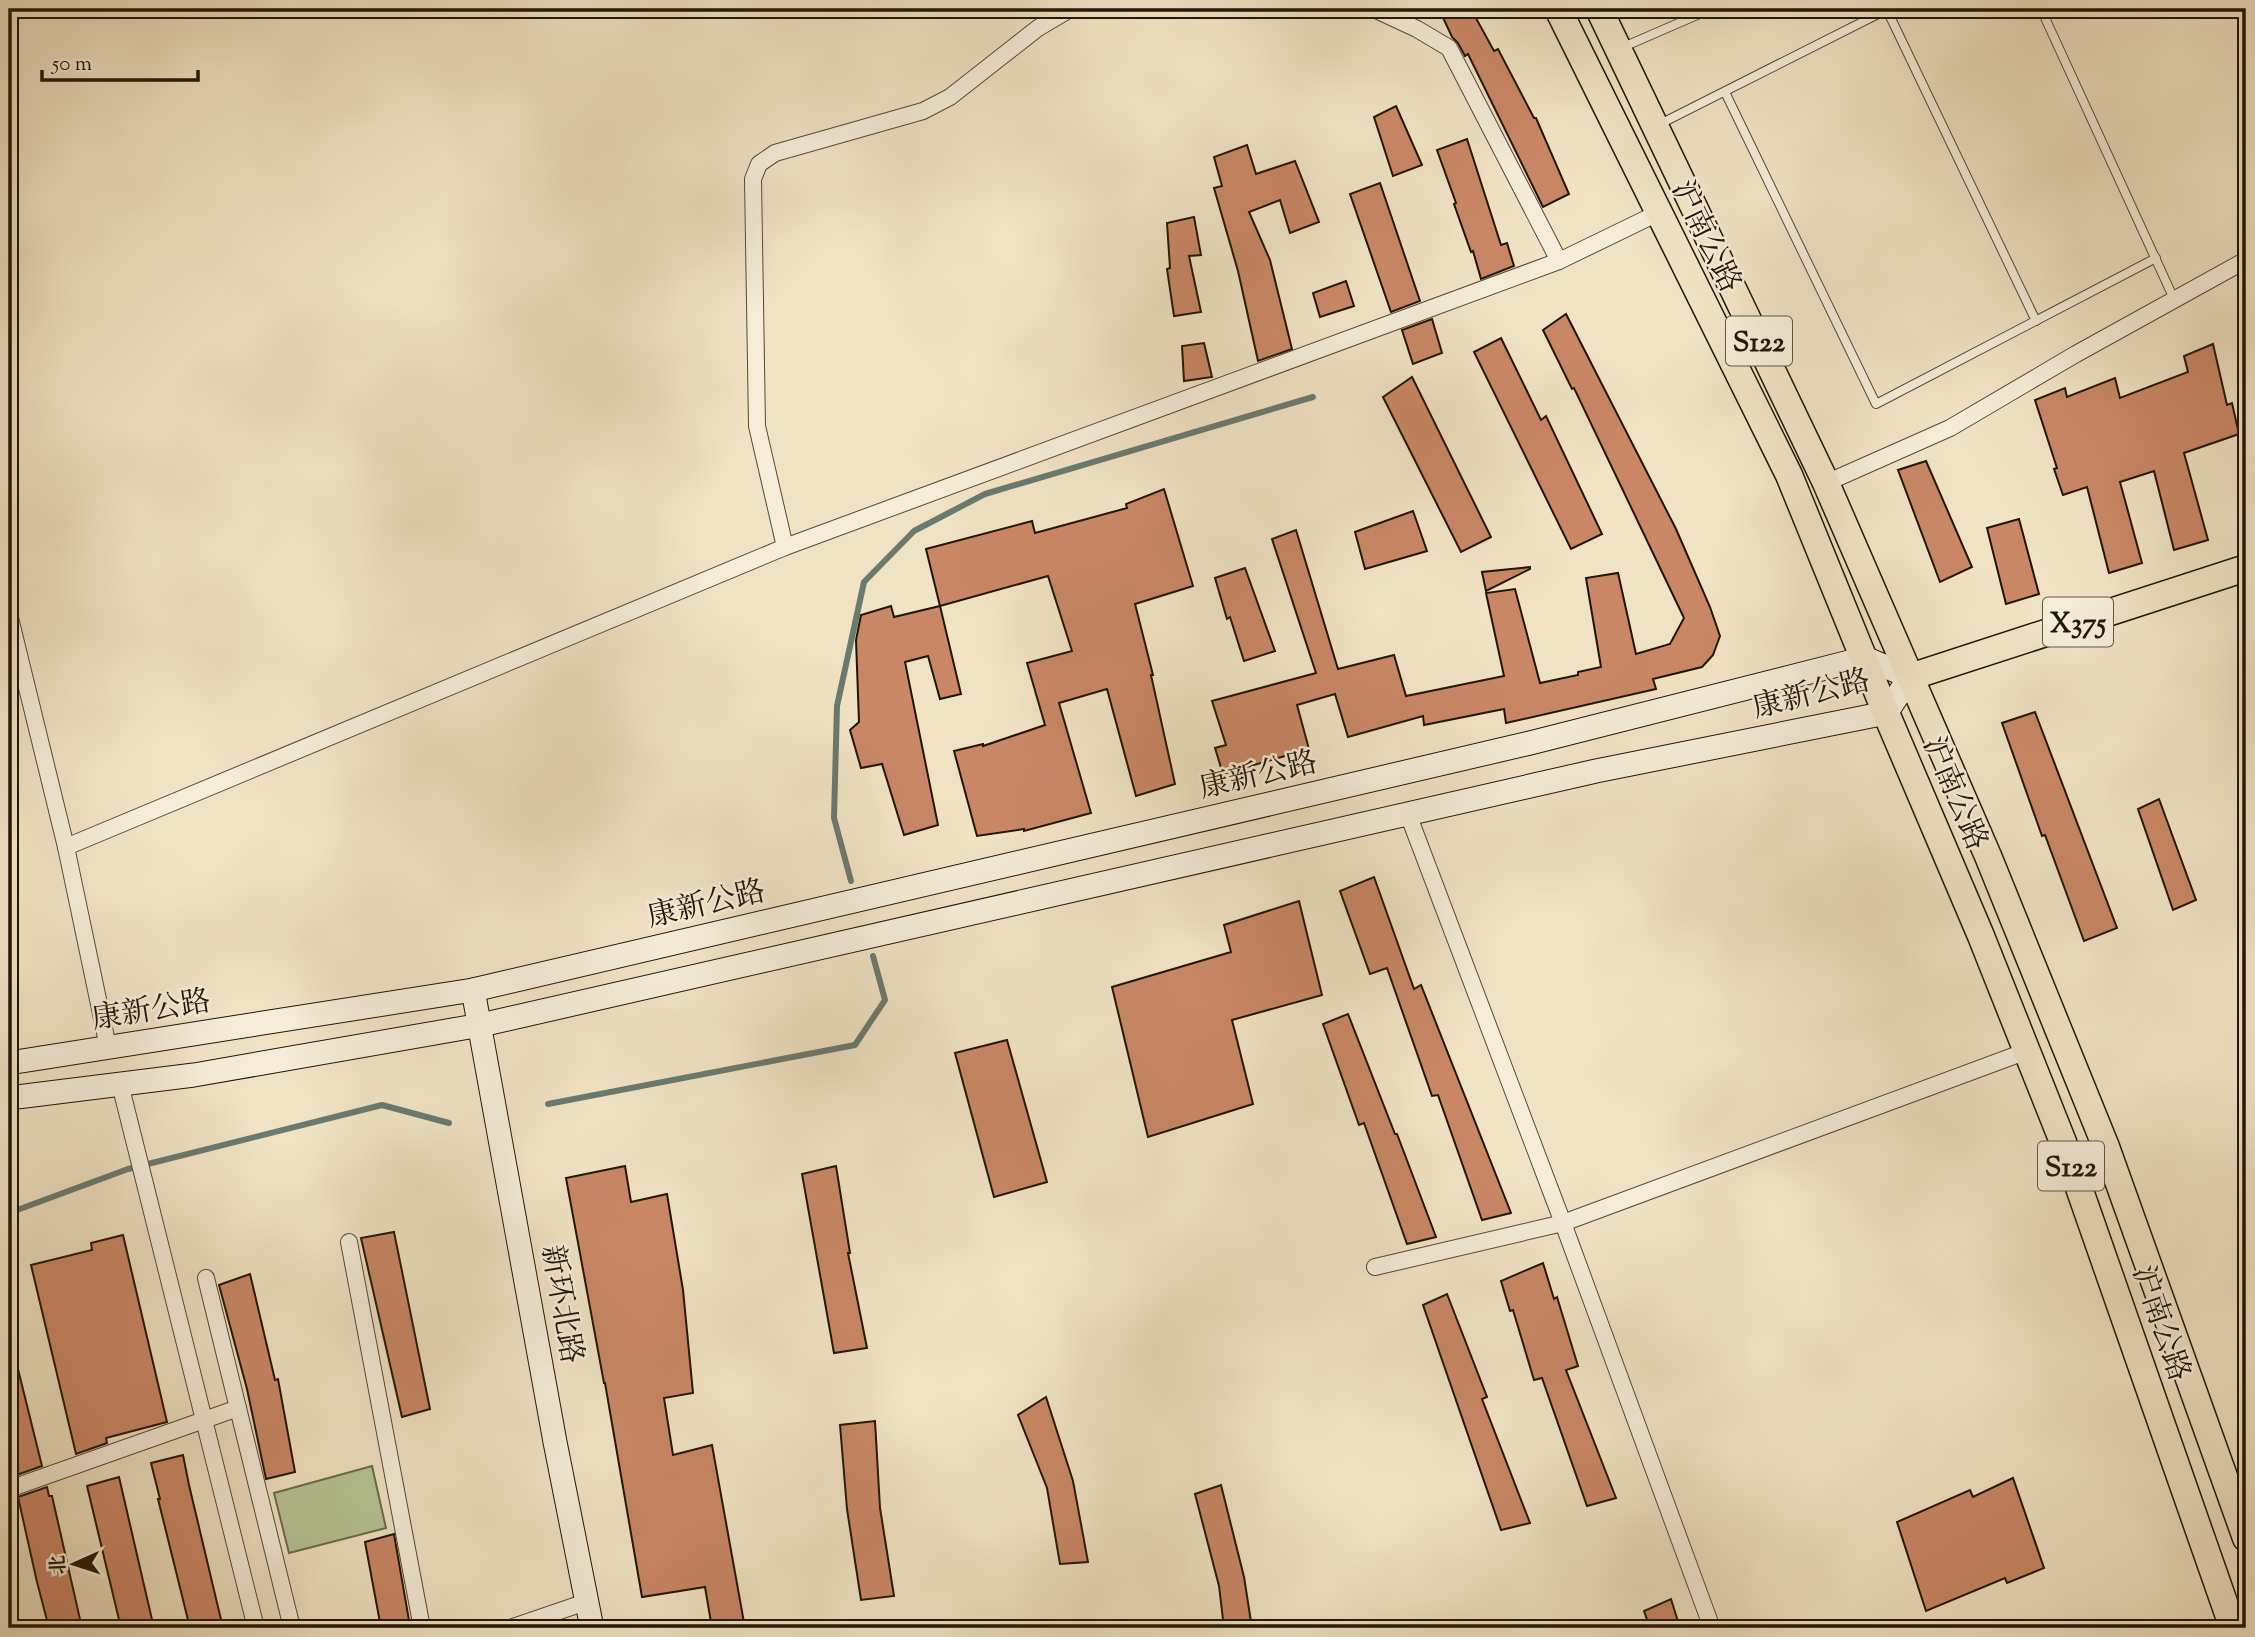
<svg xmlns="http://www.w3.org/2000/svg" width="2255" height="1637" font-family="'Sorts Mill Goudy','Noto Serif SC',serif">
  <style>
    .green { fill: #b6c497; stroke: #6c6c4e; stroke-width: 2 }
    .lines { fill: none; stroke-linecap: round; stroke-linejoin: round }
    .stream { stroke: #6a7a6f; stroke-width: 6 }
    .building { fill: #c98766; stroke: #221505; stroke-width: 2 }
    .lane-casing { stroke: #564835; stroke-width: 10 }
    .street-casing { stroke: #564835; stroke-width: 18 }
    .secondary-casing { stroke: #221505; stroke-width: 25 }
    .primary-casing { stroke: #221505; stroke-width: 29 }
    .lane { stroke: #f5edd9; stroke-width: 8 }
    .street { stroke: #f5edd9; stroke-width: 16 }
    .secondary { stroke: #f5edd9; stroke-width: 23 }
    .primary { stroke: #f0e3c4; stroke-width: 26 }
    .labels { text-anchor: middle; stroke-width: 5; stroke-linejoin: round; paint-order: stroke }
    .shield { fill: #f5edd9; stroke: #615645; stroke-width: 2 }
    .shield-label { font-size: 28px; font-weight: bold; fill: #221505 }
    .street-label { font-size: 30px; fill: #221505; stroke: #f5edd9 }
  </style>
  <rect width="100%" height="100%" fill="#f0e3c4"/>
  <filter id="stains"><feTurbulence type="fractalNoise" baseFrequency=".00286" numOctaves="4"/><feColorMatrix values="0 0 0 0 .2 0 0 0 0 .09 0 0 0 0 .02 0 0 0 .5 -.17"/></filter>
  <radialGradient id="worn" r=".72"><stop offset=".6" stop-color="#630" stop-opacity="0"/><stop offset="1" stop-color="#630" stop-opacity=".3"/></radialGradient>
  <polygon class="green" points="372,1466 386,1528 289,1553 274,1493"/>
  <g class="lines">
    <g class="stream">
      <polyline points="851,881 834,818 837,706 864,582 914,531 985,494 1313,397"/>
      <polyline points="548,1104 855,1045 885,1000 873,956"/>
      <polyline points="9,1213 128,1169 382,1105 449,1123"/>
    </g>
  </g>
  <g class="building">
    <polygon points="1439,9 1471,9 1494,51 1498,49 1534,118 1536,118 1569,194 1543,207 1468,54 1465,56 1458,43 1452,37"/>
    <polygon points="1396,106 1422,165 1393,176 1374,117"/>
    <polygon points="1467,139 1501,245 1507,243 1514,266 1481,279 1473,251 1471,252 1454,204 1456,203 1437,150"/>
    <polygon points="1247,145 1256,174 1295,161 1319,222 1290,233 1280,200 1249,212 1270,260 1292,349 1258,361 1238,271 1214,188 1222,186 1214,157"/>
    <polygon points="1380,183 1420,301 1391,312 1350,194"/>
    <polygon points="1194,217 1201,255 1189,256 1201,312 1174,316 1167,269 1170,268 1167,223"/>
    <polygon points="1346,281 1354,306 1320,317 1313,293"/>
    <polygon points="1566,314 1676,529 1710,607 1720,636 1713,655 1702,667 1653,679 1656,689 1506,723 1504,709 1424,725 1423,716 1348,737 1335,694 1297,705 1309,749 1223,774 1215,748 1226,745 1212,701 1316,673 1272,539 1296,530 1338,669 1394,655 1406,696 1504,676 1486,593 1515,589 1540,683 1578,675 1578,672 1601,667 1586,578 1618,573 1636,654 1670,644 1684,618 1574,388 1572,389 1543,330"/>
    <polygon points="1432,319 1442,353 1413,364 1402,330"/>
    <polygon points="1501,338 1541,420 1546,416 1602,534 1571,549 1474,352"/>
    <polygon points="1204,343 1212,377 1184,381 1182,346"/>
    <polygon points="2213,344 2227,405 2232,403 2239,434 2184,453 2208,540 2174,550 2154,471 2120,482 2142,563 2109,573 2087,487 2063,495 2054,469 2057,468 2035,400 2065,388 2067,397 2115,378 2120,398 2188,372 2184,356"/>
    <polygon points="1412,377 1491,537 1461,552 1383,397"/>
    <polygon points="1926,461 1972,567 1940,582 1898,470"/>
    <polygon points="1164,489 1193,586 1135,604 1153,675 1151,675 1175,784 1136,796 1107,689 1059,703 1091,813 1024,831 1024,829 977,836 954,751 983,744 983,746 1045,725 1027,663 1072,651 1048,576 940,606 926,549 1032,521 1035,533 1127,508 1126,504"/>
    <polygon points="1413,511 1427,551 1365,569 1355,532"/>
    <polygon points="2019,519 2039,594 2006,604 1987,528"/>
    <polygon points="1530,567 1530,569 1486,591 1482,572"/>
    <polygon points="1245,568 1275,651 1244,661 1230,617 1227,619 1215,578"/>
    <polygon points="891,606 894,617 940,606 961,694 940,699 928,656 905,662 938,825 904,835 882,764 861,768 850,730 859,722 856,640 861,615"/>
    <polygon points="2035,712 2117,928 2084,941 2045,835 2042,836 2002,723"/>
    <polygon points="2159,799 2196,900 2173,910 2138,809"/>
    <polygon points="1374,877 1414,989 1421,985 1511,1213 1482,1220 1438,1095 1432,1096 1387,968 1370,974 1340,891"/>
    <polygon points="1299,901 1322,995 1232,1020 1253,1104 1148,1137 1112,987 1231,952 1224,925"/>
    <polygon points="1348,1014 1395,1134 1397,1134 1436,1237 1407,1244 1364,1123 1359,1125 1323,1024"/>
    <polygon points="1007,1040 1047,1182 994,1197 955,1053"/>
    <polygon points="625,1166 631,1202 667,1194 683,1290 693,1393 664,1398 673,1455 712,1445 745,1628 712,1628 705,1587 642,1597 605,1383 604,1383 566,1178"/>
    <polygon points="836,1166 850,1253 848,1253 867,1348 834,1353 802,1174"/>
    <polygon points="394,1232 430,1409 402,1417 361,1238"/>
    <polygon points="123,1235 167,1422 106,1438 107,1443 76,1454 31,1265 92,1250 91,1243"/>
    <polygon points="1543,1263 1554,1299 1557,1297 1578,1366 1566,1370 1616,1498 1587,1506 1542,1378 1534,1380 1513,1310 1510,1311 1501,1281"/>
    <polygon points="250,1274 275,1380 278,1379 295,1472 266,1479 247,1389 219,1285"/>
    <polygon points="1447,1294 1487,1397 1482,1399 1530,1523 1501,1530 1423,1305"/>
    <polygon points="15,1357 42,1466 11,1477 9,1469 9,1358"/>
    <polygon points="1046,1397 1073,1481 1088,1562 1060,1564 1047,1488 1018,1415"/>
    <polygon points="875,1421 880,1508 894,1596 861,1600 847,1509 840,1425"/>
    <polygon points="183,1455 189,1485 223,1628 190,1628 158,1499 160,1499 151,1463"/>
    <polygon points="119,1477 153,1624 136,1628 121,1628 87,1486"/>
    <polygon points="2013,1478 2044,1568 2007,1583 2005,1578 1926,1611 1897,1522 1970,1490 1973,1497"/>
    <polygon points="1221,1485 1244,1577 1252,1628 1224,1628 1219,1586 1195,1494"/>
    <polygon points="47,1487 49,1496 52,1496 82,1628 49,1628 37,1582 18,1497"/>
    <polygon points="394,1534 410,1626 381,1628 365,1542"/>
    <polygon points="1671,1599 1680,1628 1650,1628 1644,1611"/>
  </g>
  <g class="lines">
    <defs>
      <g id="lane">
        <polyline points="2041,9 2174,299"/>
        <polyline points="1887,10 2036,321"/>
        <polyline points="1621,48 1711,9"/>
        <polyline points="1725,92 1876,404 2156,258"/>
        <polyline points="1660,124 1888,9"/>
      </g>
      <g id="street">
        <polyline points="1374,9 1417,29 1449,48 1559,261"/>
        <polyline points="1826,483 1950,428 2076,354 2246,260"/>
        <polyline points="785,547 757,426 753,179 759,164 775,153 923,111 950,97 1038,28 1070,9"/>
        <polyline points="9,614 66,847 108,1047"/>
        <polyline points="1408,814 1563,1223 1712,1628"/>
        <polyline points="66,847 785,547 1559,261 1658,213"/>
        <polyline points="120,1084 256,1628"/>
        <polyline points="349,1242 422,1628"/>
        <polyline points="1375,1267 1563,1223 2027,1051"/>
        <polyline points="206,1278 292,1628"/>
        <polyline points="9,1489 238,1408"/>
        <polyline points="510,1628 586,1602"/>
      </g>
      <g id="secondary">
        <polyline points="473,990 555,1442 592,1628"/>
        <polyline points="9,1063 473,990 1530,743 1865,658 1910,677 1886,713 1596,771 481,1025 194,1075 9,1098"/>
      </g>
      <g id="primary">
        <polyline points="1558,9 1789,475 1886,713 1981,936 2063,1142 2233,1628"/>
        <polyline points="1599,9 1826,483 1988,856 2106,1147 2246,1538"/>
        <polyline points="1910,677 2246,568"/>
      </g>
    </defs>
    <use href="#lane" class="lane-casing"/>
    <use href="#street" class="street-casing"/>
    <use href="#secondary" class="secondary-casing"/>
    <use href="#primary" class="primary-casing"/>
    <use href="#lane" class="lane"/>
    <use href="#street" class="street"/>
    <use href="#secondary" class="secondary"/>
    <use href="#primary" class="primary"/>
  </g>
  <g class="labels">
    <g class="shield">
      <rect x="1726" y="316.5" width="66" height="49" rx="5"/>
      <rect x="2043" y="597.5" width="70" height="49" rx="5"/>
      <rect x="2038" y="1141.5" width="66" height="49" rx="5"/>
    </g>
    <g class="shield-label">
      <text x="1759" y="351">S122</text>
      <text x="2078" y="632">X375</text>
      <text x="2071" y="1176">S122</text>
    </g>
    <g class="street-label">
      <text transform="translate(1707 236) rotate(64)" y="10">沪南公路</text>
      <text transform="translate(1811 693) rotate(-14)" y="10">康新公路</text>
      <text transform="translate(1258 774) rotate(-13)" y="10">康新公路</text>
      <text transform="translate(1956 793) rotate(67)" y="10">沪南公路</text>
      <text transform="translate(706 903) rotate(-13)" y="10">康新公路</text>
      <text transform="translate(151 1009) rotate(-9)" y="10">康新公路</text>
      <text transform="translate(563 1304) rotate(80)" y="10">新环北路</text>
      <text transform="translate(2162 1323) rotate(71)" y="10">沪南公路</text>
    </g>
  </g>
  <rect width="2255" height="1637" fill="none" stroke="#f0e3c4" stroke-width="35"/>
  <rect x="10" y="10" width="2234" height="1616" fill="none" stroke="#221505" stroke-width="3.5"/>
  <rect x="18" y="18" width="2220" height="1602" fill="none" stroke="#221505" stroke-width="2"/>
  <g transform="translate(74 1564) rotate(267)" stroke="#f5edd9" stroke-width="5" paint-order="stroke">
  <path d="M0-5L12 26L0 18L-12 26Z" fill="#221505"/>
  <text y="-10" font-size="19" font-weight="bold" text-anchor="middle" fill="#221505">北</text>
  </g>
  <path d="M42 70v10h156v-10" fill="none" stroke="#221505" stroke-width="3.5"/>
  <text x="52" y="70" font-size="21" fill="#221505" stroke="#f5edd9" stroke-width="5" paint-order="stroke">50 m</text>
  <rect width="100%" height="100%" filter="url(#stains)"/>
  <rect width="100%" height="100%" fill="url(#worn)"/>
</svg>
